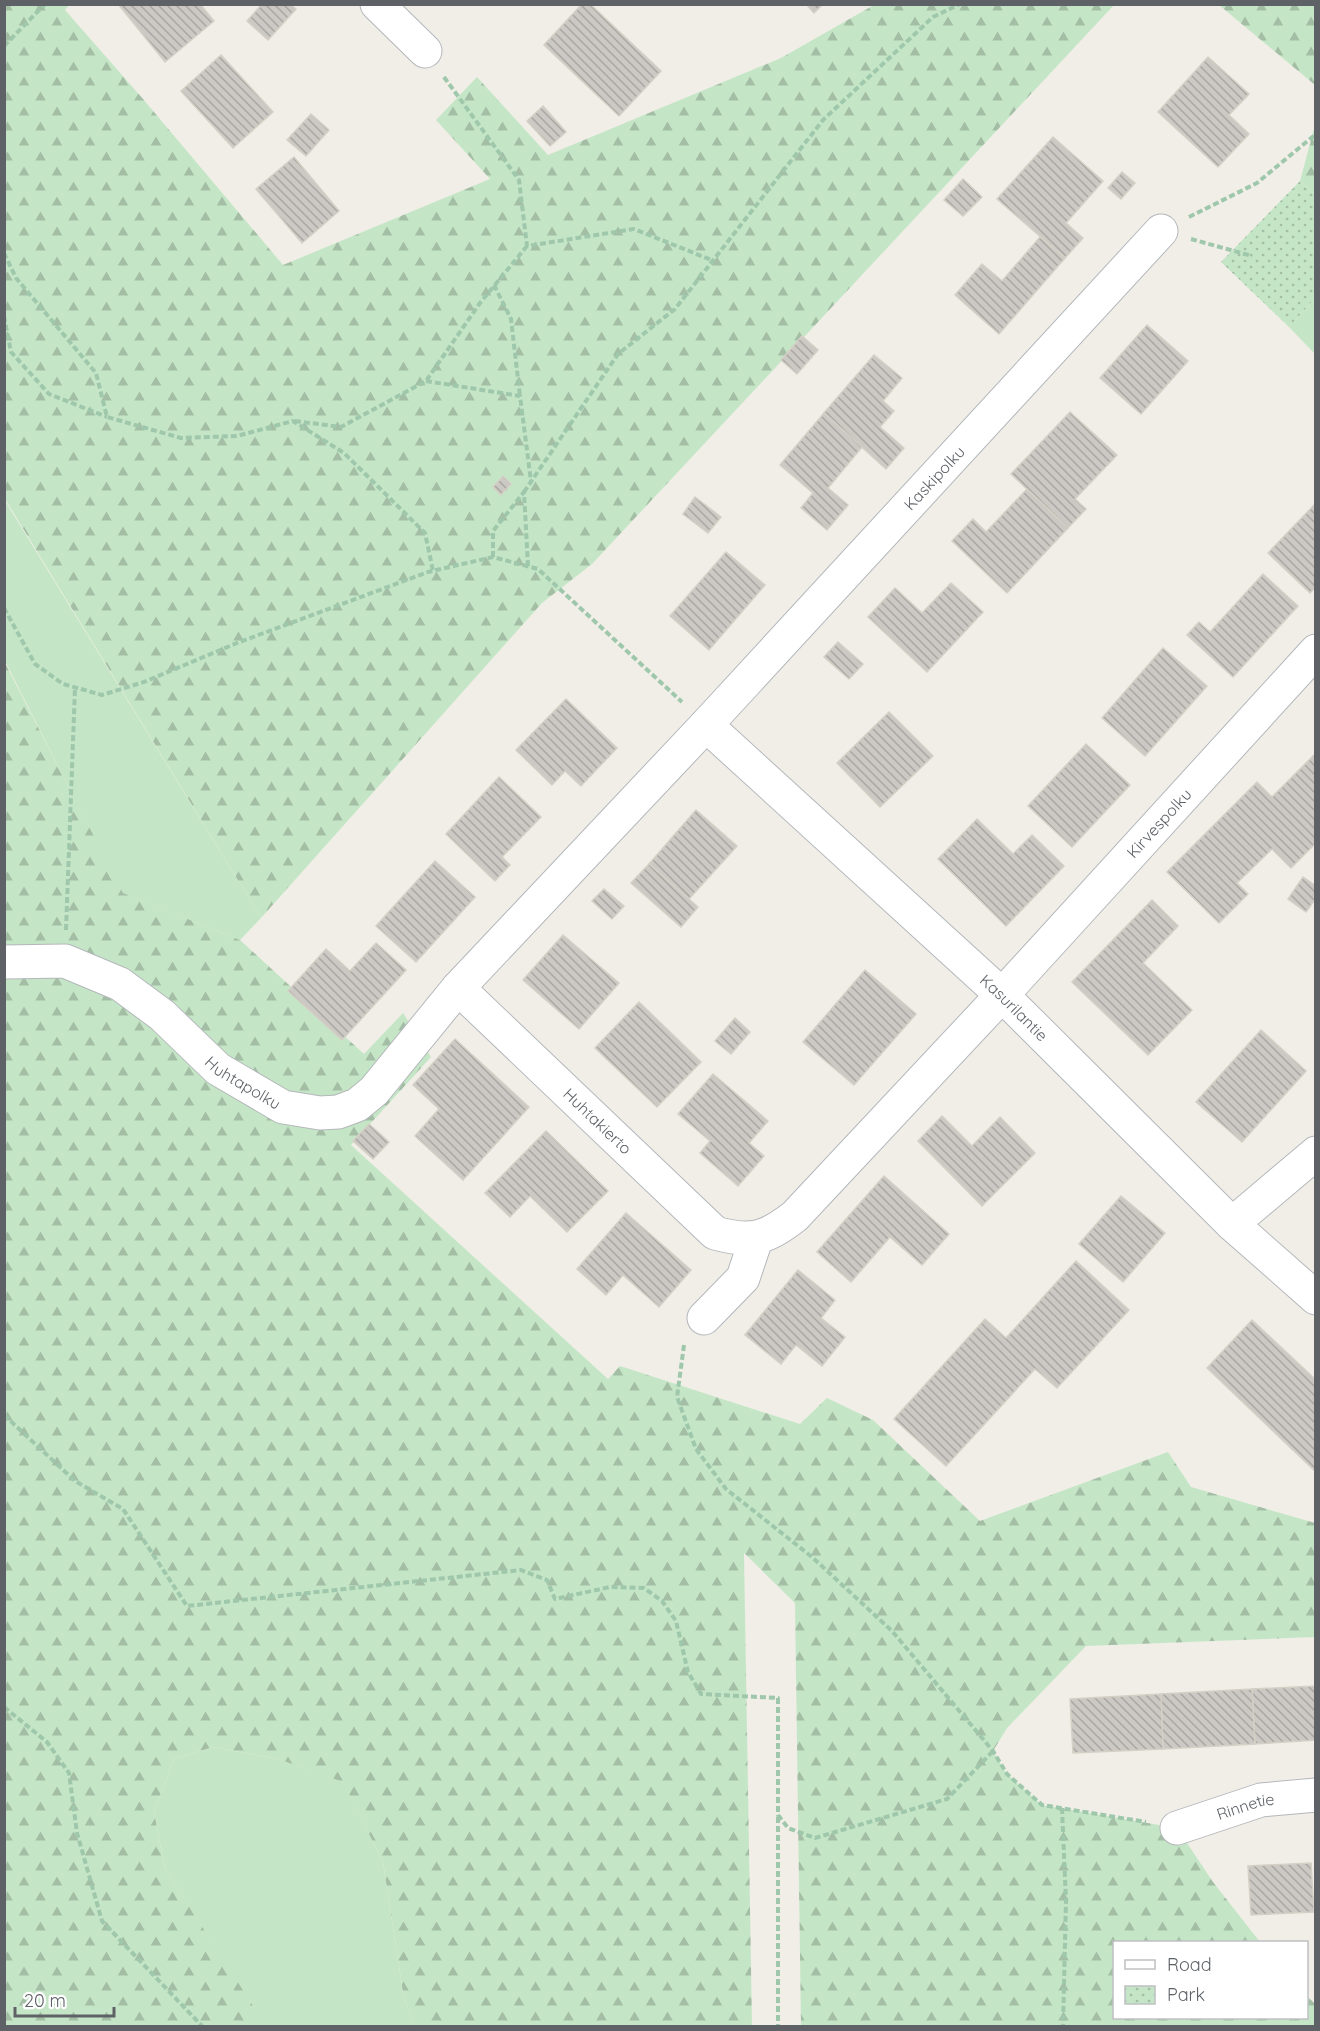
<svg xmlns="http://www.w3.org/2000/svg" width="1320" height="2031" font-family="Quicksand,sans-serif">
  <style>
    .grass { fill: #c5e6c6 }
    .forest { fill: url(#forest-firs) }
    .park { fill: url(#park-dots) }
    .building { fill: url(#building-back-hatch); stroke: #d5d0c6; stroke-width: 1.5 }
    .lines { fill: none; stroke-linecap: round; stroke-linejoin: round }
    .minor-casing { stroke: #b4b7bb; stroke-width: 35 }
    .path { stroke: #9ec7ab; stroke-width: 4; stroke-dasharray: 6 3; stroke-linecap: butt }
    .minor { stroke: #fff; stroke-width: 33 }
    .labels { text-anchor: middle; stroke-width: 4.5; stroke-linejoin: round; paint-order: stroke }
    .street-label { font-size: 16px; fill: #5e6267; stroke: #fff }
  </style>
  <defs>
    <pattern id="forest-firs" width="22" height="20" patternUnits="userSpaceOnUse" patternTransform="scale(1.5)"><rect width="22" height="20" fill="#c5e6c6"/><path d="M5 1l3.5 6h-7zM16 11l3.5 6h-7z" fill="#a3bea5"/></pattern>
    <pattern id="park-dots" width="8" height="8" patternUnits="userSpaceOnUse" patternTransform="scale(1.5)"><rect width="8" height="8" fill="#c5e6c6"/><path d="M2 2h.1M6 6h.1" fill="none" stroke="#a3bea5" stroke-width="1.8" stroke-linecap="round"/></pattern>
    <pattern id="building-back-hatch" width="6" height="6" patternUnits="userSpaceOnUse" patternTransform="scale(1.5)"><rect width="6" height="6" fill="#ccc9c4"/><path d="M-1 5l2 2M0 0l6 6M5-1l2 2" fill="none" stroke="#a9a7a3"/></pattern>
  </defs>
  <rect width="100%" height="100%" fill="#f0eee7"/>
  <g class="grass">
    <polygon points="1315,298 1315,354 1289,327"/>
    <polygon points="4,499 261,918 240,940 122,893 5,661"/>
    <polygon points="213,1747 278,1759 343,1781 383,1862 404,1999 415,2026 266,2026 261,2020 165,1869 154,1812 174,1759"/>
  </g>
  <g class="forest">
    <polygon points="5,5 69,5 65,10 143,99 283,265 490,179 436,120 477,77 548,155 781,58 874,5 1114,5 592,564 542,603 261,918 5,499"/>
    <polygon points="1219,5 1315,5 1315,85"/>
    <polygon points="1315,125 1315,195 1300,181"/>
    <polygon points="4,661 123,893 240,940 364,1054 403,1013 431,1057 351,1145 608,1379 620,1366 800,1424 827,1398 873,1420 980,1521 1168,1452 1191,1487 1315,1523 1315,1637 1086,1646 1007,1728 993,1751 1007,1774 1042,1805 1177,1828 1213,1882 1260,1942 1114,1942 1114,2018 1306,2018 1307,1996 1315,2004 1315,2026 801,2026 795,1603 744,1553 752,2026 415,2026 404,1999 383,1862 343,1782 278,1759 213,1747 174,1759 154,1812 165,1869 266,2026 5,2026"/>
  </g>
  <polygon class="park" points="1300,181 1315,195 1315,298 1289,327 1221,262"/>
  <g class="building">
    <polygon points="118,4 200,4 214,21 165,62"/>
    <polygon points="262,4 290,4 296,9 268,40 247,21"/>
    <polygon points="582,4 590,4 661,71 619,116 544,45"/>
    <polygon points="806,4 823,4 814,13"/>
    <polygon points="221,55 273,112 233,148 181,91"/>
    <polygon points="1208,57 1249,94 1229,115 1249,134 1218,167 1158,112"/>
    <polygon points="543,106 566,132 550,146 527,121"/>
    <polygon points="311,114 329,130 306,156 287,140"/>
    <polygon points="1053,137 1103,181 1066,223 1083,238 1065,258 997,199"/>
    <polygon points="294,157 339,211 302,243 256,189"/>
    <polygon points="1122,172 1135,183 1121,199 1108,188"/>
    <polygon points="963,179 982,197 963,216 944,200"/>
    <polygon points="1040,237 1065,258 999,334 955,295 982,264 1002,281"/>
    <polygon points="1147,325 1188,361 1141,414 1100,378"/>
    <polygon points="802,336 818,350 797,374 781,360"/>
    <polygon points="874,355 902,378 883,401 894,411 880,427 904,448 886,469 824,413"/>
    <polygon points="1070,412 1117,455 1075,499 1086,509 1068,528 1011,474"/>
    <polygon points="824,413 862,447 828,488 848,505 827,530 801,508 813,493 780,465"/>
    <polygon points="503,476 511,484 501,495 493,487"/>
    <polygon points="1027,489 1068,528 1007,593 952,541 973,519 986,532"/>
    <polygon points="695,497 721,517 708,533 683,514"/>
    <polygon points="1316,503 1316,587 1310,593 1268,553"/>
    <polygon points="726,552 765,585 709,650 670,616"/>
    <polygon points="1263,574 1298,606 1233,677 1187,635 1199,622 1210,632"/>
    <polygon points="951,583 983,612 927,672 868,617 895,588 922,613"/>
    <polygon points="838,642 863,664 849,679 824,657"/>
    <polygon points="1163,648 1207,686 1145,756 1102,718"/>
    <polygon points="566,699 617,748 581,786 565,771 552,785 516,750"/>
    <polygon points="889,712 933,756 880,807 837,763"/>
    <polygon points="1086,744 1130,785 1072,847 1028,806"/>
    <polygon points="1316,753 1316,843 1291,868 1272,849 1237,883 1248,894 1219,923 1167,872 1257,782 1272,797"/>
    <polygon points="499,777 541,817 502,857 510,865 495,881 446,834"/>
    <polygon points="696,810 737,846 689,899 649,864"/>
    <polygon points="977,819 1013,854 1032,835 1064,866 1006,926 938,859"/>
    <polygon points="435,861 475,897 416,962 376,926"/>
    <polygon points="649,864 698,907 681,927 631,883"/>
    <polygon points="1303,877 1316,886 1316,898 1306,912 1288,899"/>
    <polygon points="604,889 624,906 612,919 592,901"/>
    <polygon points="1152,900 1178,926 1143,963 1192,1010 1148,1055 1072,982"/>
    <polygon points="563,935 619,983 579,1029 523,980"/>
    <polygon points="376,943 406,970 342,1040 288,991 326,949 350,971"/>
    <polygon points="865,970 916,1014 854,1085 803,1042"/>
    <polygon points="639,1002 701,1062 657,1107 595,1048"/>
    <polygon points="735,1018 750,1032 731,1054 715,1041"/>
    <polygon points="1261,1030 1306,1071 1242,1142 1196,1102"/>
    <polygon points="455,1039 529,1107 463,1180 415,1136 439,1109 413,1085"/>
    <polygon points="713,1074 768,1121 749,1143 764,1156 738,1186 700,1153 710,1141 678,1114"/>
    <polygon points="942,1116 972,1146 1000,1117 1035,1153 982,1206 918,1141"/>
    <polygon points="369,1124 389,1142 373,1159 353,1141"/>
    <polygon points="546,1131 608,1191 567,1232 530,1196 510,1217 485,1193"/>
    <polygon points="884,1176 949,1234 922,1265 890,1237 851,1282 817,1252"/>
    <polygon points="1121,1196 1165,1233 1123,1282 1079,1244"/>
    <polygon points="626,1213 691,1270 659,1307 623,1275 606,1295 577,1269"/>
    <polygon points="1076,1261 1129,1310 1057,1388 1035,1369 946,1466 894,1419 985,1319 1006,1338"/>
    <polygon points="798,1270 835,1300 821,1318 845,1337 822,1366 796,1345 781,1364 745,1335"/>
    <polygon points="1252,1320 1316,1380 1316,1472 1207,1368"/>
    <polygon points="1316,1686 1316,1740 1255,1744 1252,1689"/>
    <polygon points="1252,1689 1255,1744 1163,1749 1161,1694"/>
    <polygon points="1161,1694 1163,1749 1073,1753 1070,1699"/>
    <polygon points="1311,1863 1314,1912 1251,1915 1248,1866"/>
  </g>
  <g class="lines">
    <defs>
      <g id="minor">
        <polyline points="377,4 425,51"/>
        <path id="s1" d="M1161,231L706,725L458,988L715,1233C751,1243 766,1239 795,1216L1002,995L1316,651"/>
        <path id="s2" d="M706,725L1002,995L1232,1224L1316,1298"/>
        <path id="s3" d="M4,962L65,961L120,984L162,1015L218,1069L283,1107L320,1113L338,1112L357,1105L374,1091L458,988"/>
        <polyline points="1232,1224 1316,1153"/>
        <polyline points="704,1318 743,1278 756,1239"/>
        <path id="s4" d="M1177,1828L1261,1800L1316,1795"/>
      </g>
    </defs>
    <use href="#minor" class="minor-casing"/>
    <g class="path">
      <polyline points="4,46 45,4"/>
      <polyline points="444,77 519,180 527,246 634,229 714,261"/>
      <polyline points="1189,217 1257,183 1316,134"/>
      <polyline points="1191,239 1252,256"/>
      <polyline points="4,253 16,278 96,373 107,417 181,438 237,436 293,421 344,453 425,533 433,571"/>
      <polyline points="494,285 511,319 520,396"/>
      <polyline points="4,316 11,352 49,394 107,417"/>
      <polyline points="426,381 520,396 531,481"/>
      <polyline points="295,421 341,427 426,381 480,303 527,246"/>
      <polyline points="524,492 618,354 675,309 823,120 933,17 960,4"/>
      <polyline points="493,557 493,531 524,492 528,566"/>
      <polyline points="4,608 35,664 63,684 102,695 144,682 237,643 428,572 493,557 538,569 682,702"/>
      <polyline points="66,930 75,688"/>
      <polyline points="684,1345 677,1397 696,1449 726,1489 812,1557 892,1631 993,1751 1007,1774 1042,1805 1146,1822"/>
      <polyline points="4,1415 75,1481 123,1509 187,1606 521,1570 547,1580 555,1599 610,1587 644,1588 662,1601 676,1621 688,1672 701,1694 778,1698 778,1815 788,1828 815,1838 947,1799 993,1751"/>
      <polyline points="4,1707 47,1742 69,1773 77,1833 102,1921 202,2026"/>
      <polyline points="1062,1808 1066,1901 1063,2026"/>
      <polyline points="778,1817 778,2026"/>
    </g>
    <use href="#minor" class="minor"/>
  </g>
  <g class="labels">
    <g class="street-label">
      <text transform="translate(934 478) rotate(-47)" y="6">Kaskipolku</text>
      <text dy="6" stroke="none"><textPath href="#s1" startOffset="2010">Kirvespolku</textPath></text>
      <text dy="6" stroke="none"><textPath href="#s2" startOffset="418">Kasurilantie</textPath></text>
      <text dy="6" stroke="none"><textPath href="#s3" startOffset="279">Huhtapolku</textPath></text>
      <text dy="6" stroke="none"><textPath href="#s1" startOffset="1226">Huhtakierto</textPath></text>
      <text dy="6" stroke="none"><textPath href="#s4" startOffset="72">Rinnetie</textPath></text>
    </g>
  </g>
  <rect width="1320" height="2031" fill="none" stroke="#5e6267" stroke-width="12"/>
  <rect x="1113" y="1941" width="195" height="78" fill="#ffffff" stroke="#bfc0c2" stroke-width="1.5"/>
  <rect x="1125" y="1960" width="30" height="9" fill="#ffffff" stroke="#bfc0c2" stroke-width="1.5"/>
  <text x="1167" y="1971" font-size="18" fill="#5e6267">Road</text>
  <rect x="1125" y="1986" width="30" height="18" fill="url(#park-dots)" stroke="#bfc0c2" stroke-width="1.5"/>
  <text x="1167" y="2001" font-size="18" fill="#5e6267">Park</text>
  <path d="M15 2007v9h99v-9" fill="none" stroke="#5e6267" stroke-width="3"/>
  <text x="24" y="2007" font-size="18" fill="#5e6267" stroke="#ffffff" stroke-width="4.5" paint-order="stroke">20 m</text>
</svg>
